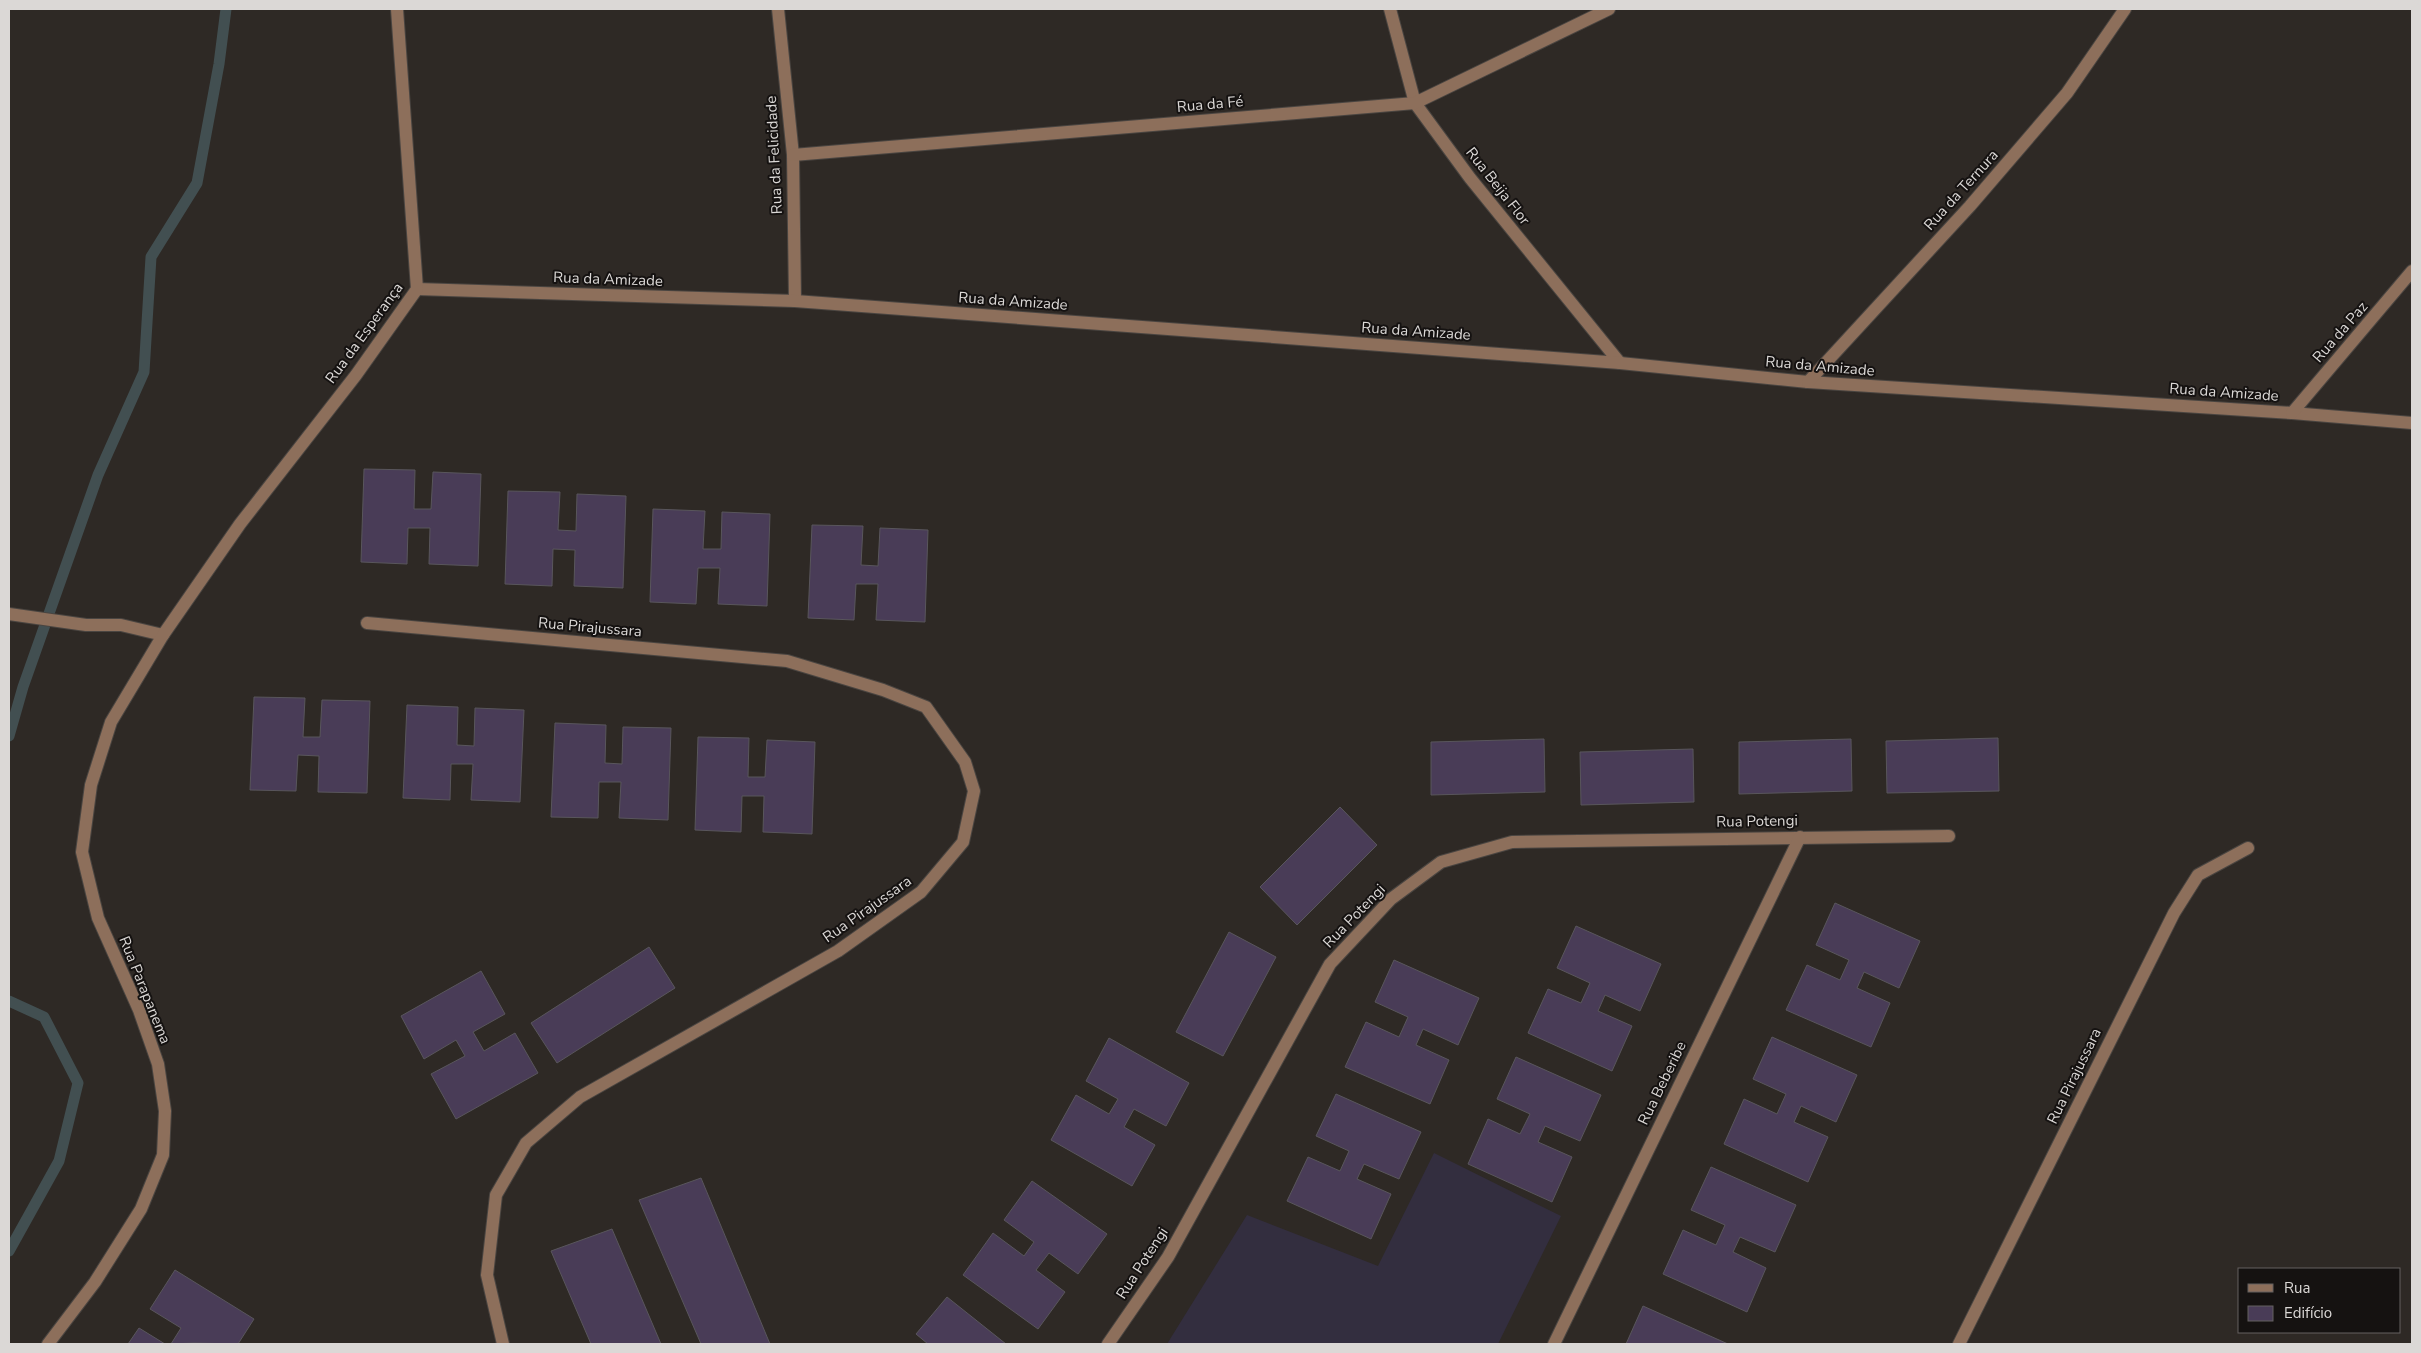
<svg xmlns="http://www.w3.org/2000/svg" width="2421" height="1353" font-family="'Nunito Sans',sans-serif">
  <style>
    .education { fill: #332e3f }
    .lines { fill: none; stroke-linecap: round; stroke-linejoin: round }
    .stream { stroke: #424f51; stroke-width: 11 }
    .building { fill: #493c57; stroke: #59565c }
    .minor-casing { stroke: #4a4541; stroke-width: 14 }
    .minor { stroke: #8d6f5b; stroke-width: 12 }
    .labels { text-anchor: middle; stroke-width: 4; stroke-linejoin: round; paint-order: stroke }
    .street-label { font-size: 15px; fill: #dbd8d6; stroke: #151211 }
  </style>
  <rect width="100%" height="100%" fill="#2e2925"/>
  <polygon class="education" points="1434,1153 1561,1216 1498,1344 1167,1344 1247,1215 1378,1266"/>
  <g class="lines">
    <g class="stream">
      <polyline points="9,736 23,687 98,475 144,372 151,257 197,183 219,64 226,9"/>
      <polyline points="9,1001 44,1017 78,1083 59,1161 9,1251"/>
    </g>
  </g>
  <g class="building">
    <polygon points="364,469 415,470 414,509 431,509 433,472 481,474 478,566 429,564 430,528 408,528 407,564 361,562"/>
    <polygon points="508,491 560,492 558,530 576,531 577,494 626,496 623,588 574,586 575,550 553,549 552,586 505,584"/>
    <polygon points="653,509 705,511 703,549 721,549 722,512 770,514 767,606 718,604 720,568 698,568 696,604 650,602"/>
    <polygon points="812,525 863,526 861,565 878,566 880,528 928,530 925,622 876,620 878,584 856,584 854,620 808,618"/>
    <polygon points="254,697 305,698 303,737 320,737 322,700 370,701 367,793 318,792 319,756 298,755 296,791 250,790"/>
    <polygon points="407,705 458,707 457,745 474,746 475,708 524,710 520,802 471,800 473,764 451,764 450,800 403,798"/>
    <polygon points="555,723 606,725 605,763 622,764 623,727 671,728 668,820 619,818 621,782 599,782 598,818 551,817"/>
    <polygon points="698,737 749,738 748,777 765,777 767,740 815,742 812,834 763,832 764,796 742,796 741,832 695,830"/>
    <polygon points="1998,738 1999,791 1887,793 1886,741"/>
    <polygon points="1544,739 1545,792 1431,795 1431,742"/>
    <polygon points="1851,739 1852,791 1739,794 1739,742"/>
    <polygon points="1693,749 1694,802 1581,805 1580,752"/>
    <polygon points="1340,807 1377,845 1297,925 1260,887"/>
    <polygon points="1835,903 1920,941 1899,988 1864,972 1857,988 1890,1003 1871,1047 1786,1010 1807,965 1840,980 1849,960 1816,945"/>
    <polygon points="1576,926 1661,964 1640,1011 1605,995 1598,1011 1632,1026 1612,1071 1528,1033 1548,989 1581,1003 1590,983 1557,968"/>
    <polygon points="1229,932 1276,957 1223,1056 1176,1032"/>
    <polygon points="649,947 675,988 557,1063 531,1023"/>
    <polygon points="1394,960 1479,998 1458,1045 1423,1029 1416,1045 1449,1060 1430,1104 1345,1067 1366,1022 1399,1037 1408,1017 1375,1002"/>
    <polygon points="481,971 505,1014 473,1032 484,1051 515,1033 538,1073 456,1119 431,1074 465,1056 456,1040 424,1059 401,1016"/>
    <polygon points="1772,1037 1857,1075 1836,1122 1801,1106 1794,1122 1828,1137 1808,1182 1724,1144 1744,1099 1777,1114 1786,1094 1753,1079"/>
    <polygon points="1109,1038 1189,1083 1166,1126 1134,1109 1124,1127 1155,1145 1132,1186 1051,1140 1076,1095 1109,1114 1118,1099 1086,1081"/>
    <polygon points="1516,1057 1601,1095 1580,1141 1545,1126 1538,1142 1572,1157 1552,1202 1468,1164 1488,1119 1520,1134 1530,1114 1497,1099"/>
    <polygon points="1336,1094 1421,1132 1399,1179 1364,1164 1357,1179 1391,1194 1371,1239 1287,1201 1308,1157 1340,1171 1349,1151 1316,1136"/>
    <polygon points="1711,1167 1796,1205 1775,1252 1740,1237 1733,1252 1766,1268 1747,1312 1663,1274 1683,1230 1716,1245 1725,1225 1691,1210"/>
    <polygon points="701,1178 770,1344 701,1344 639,1200"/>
    <polygon points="1032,1181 1107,1234 1078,1274 1049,1253 1036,1270 1065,1292 1038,1329 963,1275 993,1233 1024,1256 1034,1242 1004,1220"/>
    <polygon points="612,1229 661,1344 591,1344 551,1251"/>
    <polygon points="175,1270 254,1319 238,1344 194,1343 171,1344 181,1328 150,1309"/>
    <polygon points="947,1297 1006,1344 928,1344 916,1334"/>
    <polygon points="1643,1306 1728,1344 1626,1344"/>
    <polygon points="139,1328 165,1344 128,1344"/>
  </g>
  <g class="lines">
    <defs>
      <g id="minor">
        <polyline points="778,9 793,155 795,301"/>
        <polyline points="1390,9 1415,103 1470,178 1620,363"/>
        <polyline points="793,155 1415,103 1609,9"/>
        <polyline points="417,289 795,301 1620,363 1808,382 2292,413 2412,423"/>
        <polyline points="1808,382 1970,206 2067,93 2125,9"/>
        <polyline points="2292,413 2412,271"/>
        <polyline points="9,614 86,625 121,625 163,635"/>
        <polyline points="367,623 787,661 883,690 926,707 965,762 974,791 963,842 921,892 838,951 580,1097 526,1143 496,1195 487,1275 503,1344"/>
        <polyline points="48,1344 95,1282 141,1209 163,1155 165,1111 158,1064 139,1010 98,918 82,852 91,785 111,722 163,635 240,524 356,375 417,289 397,9"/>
        <polyline points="1108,1344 1168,1257 1330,964 1391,899 1441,862 1512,842 1949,836"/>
        <polyline points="1554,1344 1800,837"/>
        <polyline points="1959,1344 2174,913 2198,875 2248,848"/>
      </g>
    </defs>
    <use href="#minor" class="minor-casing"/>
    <use href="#minor" class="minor"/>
  </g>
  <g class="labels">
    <g class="street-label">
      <text transform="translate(1210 104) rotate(-5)" y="5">Rua da Fé</text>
      <text transform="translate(774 155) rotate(-93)" y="5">Rua da Felicidade</text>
      <text transform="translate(1498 186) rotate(52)" y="5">Rua Beija Flor</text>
      <text transform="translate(1961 190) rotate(-48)" y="5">Rua da Ternura</text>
      <text transform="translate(608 279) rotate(2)" y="5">Rua da Amizade</text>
      <text transform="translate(1013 301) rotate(4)" y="5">Rua da Amizade</text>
      <text transform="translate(1416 331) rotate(4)" y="5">Rua da Amizade</text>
      <text transform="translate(2340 332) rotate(-49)" y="5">Rua da Paz</text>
      <text transform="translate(364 333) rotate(-54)" y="5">Rua da Esperança</text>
      <text transform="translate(1820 366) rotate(5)" y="5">Rua da Amizade</text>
      <text transform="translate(2224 392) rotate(4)" y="5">Rua da Amizade</text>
      <text transform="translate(590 627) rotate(5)" y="5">Rua Pirajussara</text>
      <text transform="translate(1757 821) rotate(-1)" y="5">Rua Potengi</text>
      <text transform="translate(867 909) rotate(-35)" y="5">Rua Pirajussara</text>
      <text transform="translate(1354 916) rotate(-46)" y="5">Rua Potengi</text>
      <text transform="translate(145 990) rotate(68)" y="5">Rua Parapanema</text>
      <text transform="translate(2074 1076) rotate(-64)" y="5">Rua Pirajussara</text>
      <text transform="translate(1662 1083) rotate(-64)" y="5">Rua Beberibe</text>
      <text transform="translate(1142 1263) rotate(-57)" y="5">Rua Potengi</text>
    </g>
  </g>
  <rect width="2421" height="1353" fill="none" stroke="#dbd8d6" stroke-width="20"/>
  <rect x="2238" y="1268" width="162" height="65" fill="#151211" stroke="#646160"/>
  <rect x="2248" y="1284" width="25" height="8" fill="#8d6f5b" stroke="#646160"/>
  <text x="2284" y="1293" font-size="15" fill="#dbd8d6">Rua</text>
  <rect x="2248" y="1306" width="25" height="15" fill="#493c57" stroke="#646160"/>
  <text x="2284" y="1318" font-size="15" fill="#dbd8d6">Edifício</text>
</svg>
